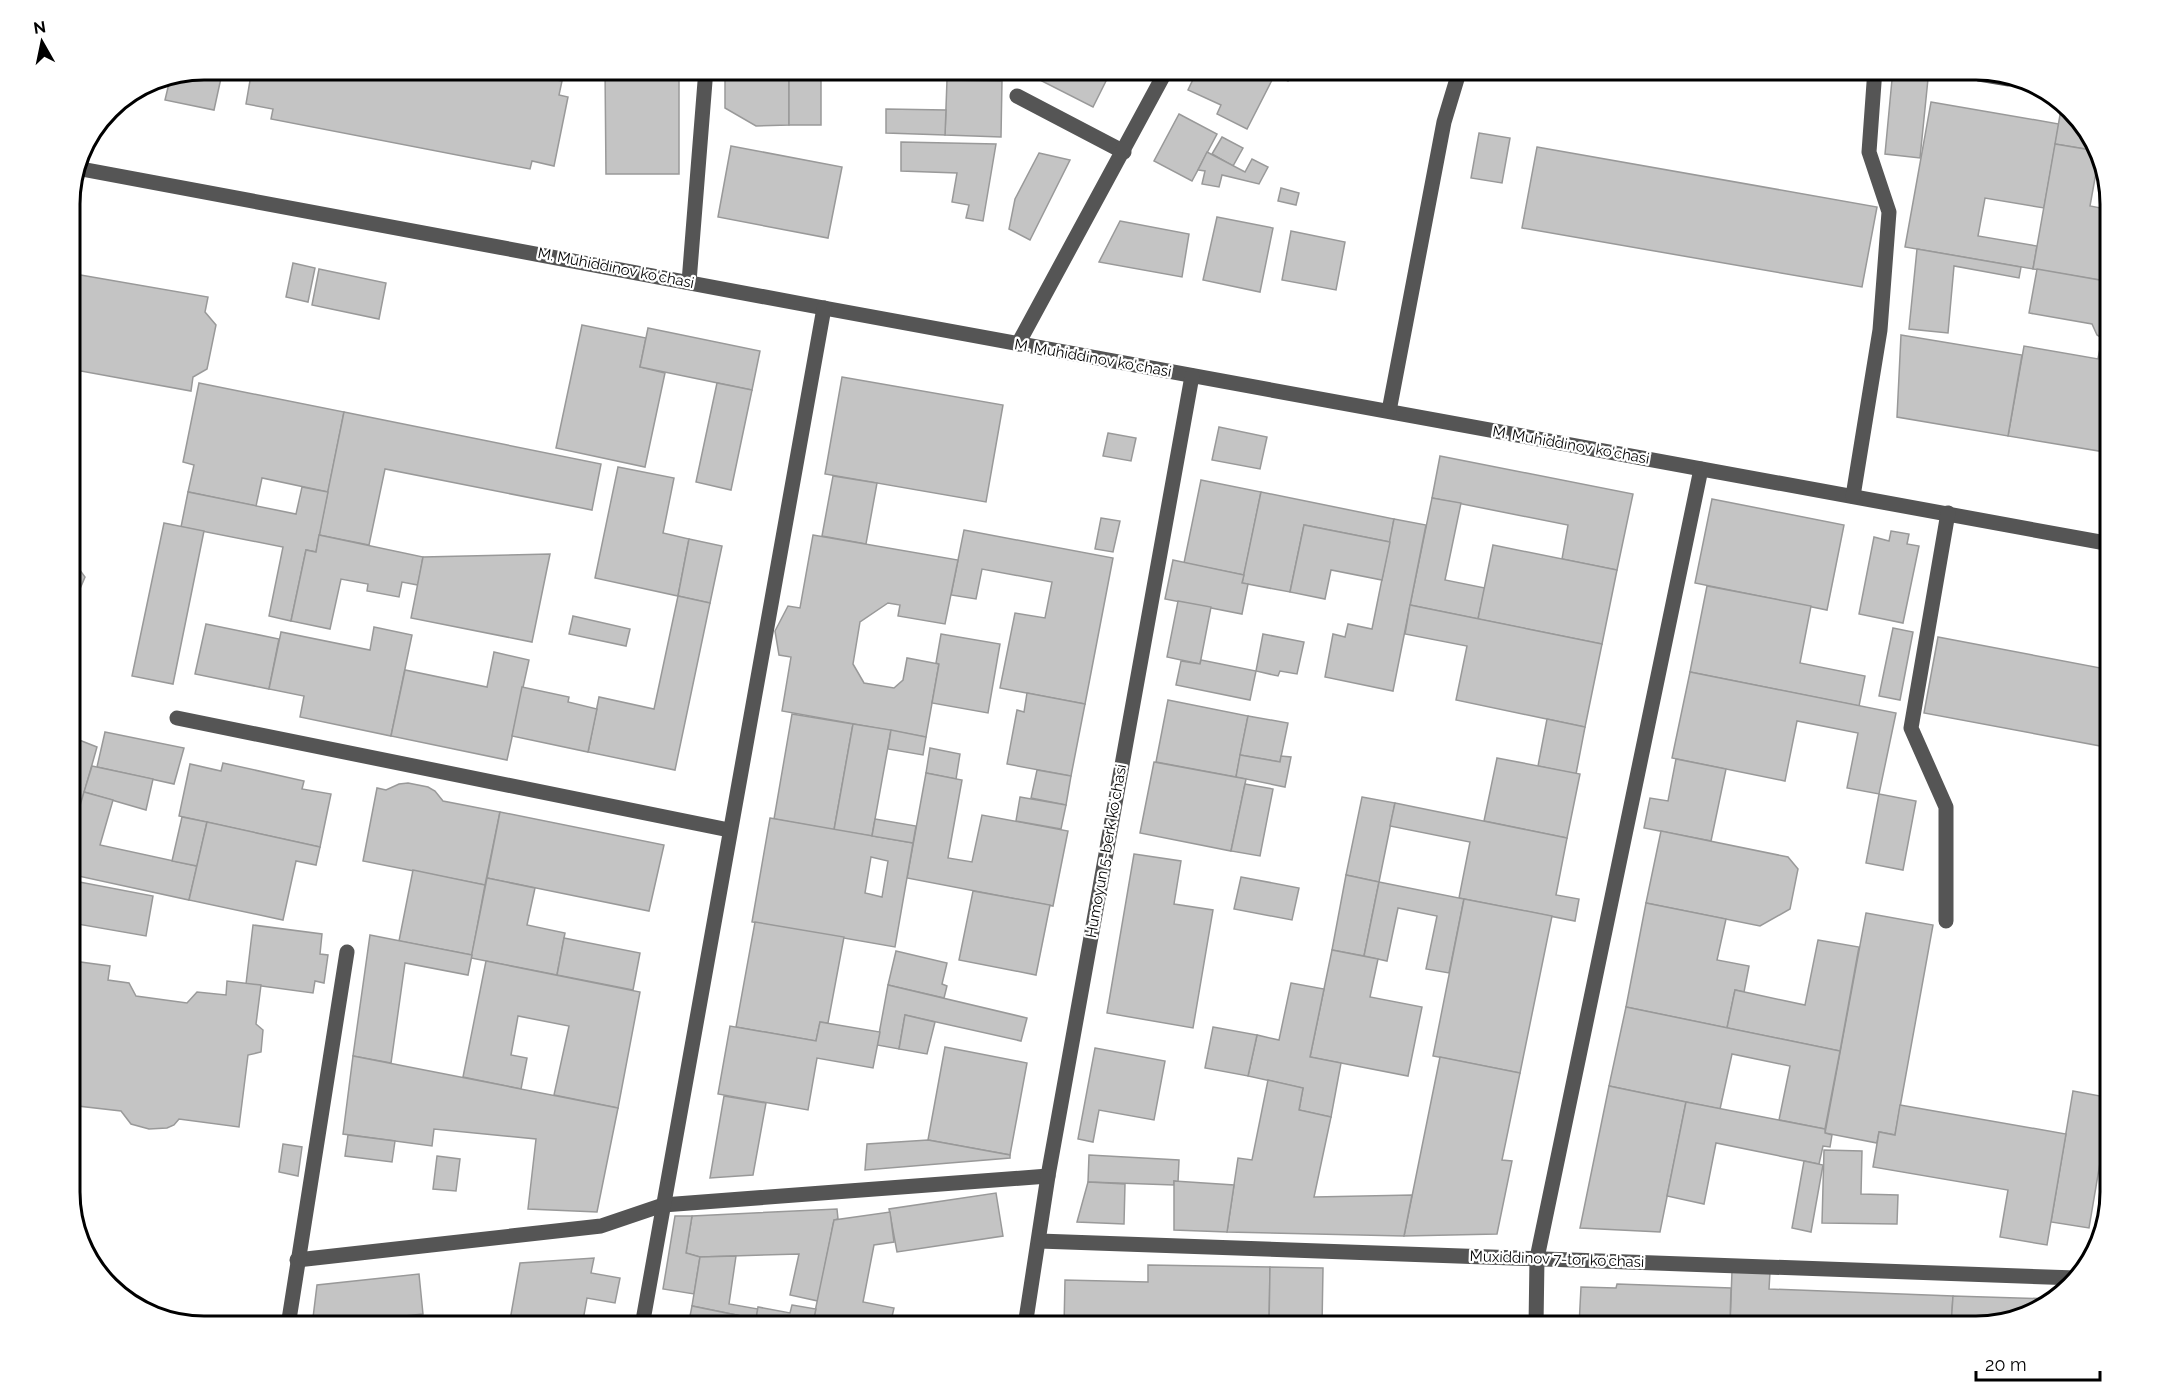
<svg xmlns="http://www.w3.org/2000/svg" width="2180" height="1395" font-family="Raleway,sans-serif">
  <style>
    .building { fill: #c4c4c4; stroke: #999; stroke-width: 1.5; fill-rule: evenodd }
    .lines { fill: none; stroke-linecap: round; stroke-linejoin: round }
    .minor { stroke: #555; stroke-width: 15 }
    .labels { text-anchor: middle; stroke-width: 4.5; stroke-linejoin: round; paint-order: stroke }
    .street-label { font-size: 15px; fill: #000; stroke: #fff }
    .rim { fill: none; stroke: #000; stroke-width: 3 }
  </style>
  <rect width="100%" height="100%" fill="#fff"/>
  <g class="building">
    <polygon points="203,69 223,69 214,110 165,100 171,75"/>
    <polygon points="252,69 501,69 562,81 559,95 568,97 554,166 532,161 530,169 271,119 273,109 246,104"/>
    <polygon points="605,69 679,69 679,174 606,174"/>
    <polygon points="725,69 789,69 789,125 756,126 725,108"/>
    <rect x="789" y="69" width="32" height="56"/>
    <polygon points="1031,69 1112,69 1093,107 1028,74"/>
    <polygon points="1198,69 1250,69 1272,80 1247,129 1217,114 1221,105 1188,90"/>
    <polygon points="1265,69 1295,69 1288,81"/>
    <polygon points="1893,69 1929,69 1920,158 1885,154"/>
    <polygon points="947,80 1002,81 1001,137 945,135"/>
    <polygon points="1931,102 2059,124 2044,208 1985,198 1978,236 2037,246 2033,269 1905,247"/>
    <polygon points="886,109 946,110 945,135 886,133"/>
    <polygon points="1179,114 1217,134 1192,181 1154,161"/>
    <polygon points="2060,115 2076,118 2093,136 2097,151 2055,144"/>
    <polygon points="1479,133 1510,138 1502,183 1471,178"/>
    <polygon points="1222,137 1243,148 1233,166 1212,154"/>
    <polygon points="901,142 996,144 983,221 966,218 969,205 952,202 957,173 901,171"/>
    <polygon points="2055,144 2097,151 2099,156 2090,206 2111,210 2111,282 2033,269"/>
    <polygon points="731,146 842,167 828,238 718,217"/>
    <polygon points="1537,147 1877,207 1862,287 1522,228"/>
    <polygon points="1207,152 1245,172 1252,159 1268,167 1259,184 1222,175 1219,187 1202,184 1205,171 1198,170"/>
    <polygon points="1039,153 1070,160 1030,240 1009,229 1015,199"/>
    <polygon points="1281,188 1299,193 1296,205 1278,201"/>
    <polygon points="1217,217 1273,228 1260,292 1203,280"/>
    <polygon points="1120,221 1189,234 1182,277 1099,262"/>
    <polygon points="1291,231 1345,242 1336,290 1282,280"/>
    <polygon points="1917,249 2021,267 2019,278 1954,266 1948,333 1909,329"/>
    <polygon points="293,263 315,268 308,302 286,297"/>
    <polygon points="319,269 386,283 379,319 312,305"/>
    <polygon points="2037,269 2111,282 2111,453 2008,436 2024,346 2098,359 2102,338 2097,335 2092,324 2029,313"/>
    <polygon points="69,273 208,297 205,312 216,325 207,369 193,377 191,391 81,371 69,379"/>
    <polygon points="582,325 646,338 640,367 665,373 645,467 556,448"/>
    <polygon points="648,328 760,351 752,390 640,367"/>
    <polygon points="1901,335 2022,355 2008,436 1897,417"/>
    <polygon points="842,377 1003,405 986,502 825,474"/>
    <polygon points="199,383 344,412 328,492 262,478 256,506 188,492 194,465 183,462"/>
    <polygon points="717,383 752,390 731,490 696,482"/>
    <polygon points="344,412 601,464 592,510 385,469 369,545 319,535"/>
    <polygon points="1219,427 1267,437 1260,469 1212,460"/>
    <polygon points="1108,433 1136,438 1131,461 1103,456"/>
    <polygon points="1440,456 1633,494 1617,570 1562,559 1568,525 1432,498"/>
    <polygon points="618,467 674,478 663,533 689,539 678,596 595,578"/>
    <polygon points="833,476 877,483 866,544 822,536"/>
    <polygon points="1201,480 1261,492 1244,575 1184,563"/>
    <polygon points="302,487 328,492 316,552 306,550 291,621 269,616 283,547 181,527 188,492 296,514"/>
    <polygon points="1261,492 1394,519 1390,542 1304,525 1290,592 1242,583"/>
    <polygon points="1432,498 1461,503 1445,580 1485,588 1478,619 1410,605"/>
    <polygon points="1712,499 1844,525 1827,610 1695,583"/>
    <polygon points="1101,518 1120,521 1113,552 1095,549"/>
    <polygon points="1394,519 1426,525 1393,691 1325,677 1333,634 1345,637 1348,624 1372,629"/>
    <polygon points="164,523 204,531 173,684 132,676"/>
    <polygon points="1304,525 1390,542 1382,580 1331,570 1325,599 1290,592"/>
    <polygon points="964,530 1113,558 1085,704 1000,688 1015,613 1045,618 1052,582 982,569 976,599 951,595"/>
    <polygon points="1891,531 1909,534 1907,544 1919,546 1903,623 1859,614 1874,537 1889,541"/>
    <polygon points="319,535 423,557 418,585 402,582 399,597 367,591 368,584 341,579 330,629 291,621 306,550 316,552"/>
    <polygon points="813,535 958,560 945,624 898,616 900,605 888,603 860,622 853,664 864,683 894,688 903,680 907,658 939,664 926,737 782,711 791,657 779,655 775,631 788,606 800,608"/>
    <polygon points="689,539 722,546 710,603 678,596"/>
    <polygon points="1493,545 1617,570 1602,644 1478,619"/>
    <polygon points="550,554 532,642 411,618 423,557"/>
    <polygon points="1173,560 1244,575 1242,583 1248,584 1242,614 1165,599"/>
    <polygon points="69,563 77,566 85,577 76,598 69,599"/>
    <polygon points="1707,586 1811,606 1800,663 1865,676 1859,706 1690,672"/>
    <polygon points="678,596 710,603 675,770 588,752 599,697 654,709"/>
    <polygon points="1178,601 1211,607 1200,664 1167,657"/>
    <polygon points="1410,605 1602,644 1585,727 1456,700 1467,646 1405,634"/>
    <polygon points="573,616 630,629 626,646 569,634"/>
    <polygon points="206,624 279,639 269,689 195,674"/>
    <polygon points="374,627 412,635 391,736 300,717 304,696 269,689 281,632 370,650"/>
    <polygon points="1893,628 1913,632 1900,700 1879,696"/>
    <polygon points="941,634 1000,644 988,713 932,703 939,664 936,663"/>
    <polygon points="1263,634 1304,642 1297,674 1280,671 1278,676 1256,671"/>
    <polygon points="1938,637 2111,670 2111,748 1924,713"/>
    <polygon points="494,652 529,660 507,760 391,736 405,670 487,687"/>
    <polygon points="1201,660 1256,671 1250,700 1176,685 1181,661 1200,664"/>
    <polygon points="1690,672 1896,713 1879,794 1847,788 1858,733 1797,721 1785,781 1672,758"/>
    <polygon points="522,687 569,697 568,702 597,709 588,752 512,736"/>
    <polygon points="1027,693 1085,704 1071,776 1007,764 1017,710 1024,712"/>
    <polygon points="1168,700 1248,716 1236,777 1156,762"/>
    <polygon points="792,714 853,724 834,830 774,819"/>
    <polygon points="1248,716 1288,723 1280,762 1240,755"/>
    <polygon points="1547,719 1585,727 1576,774 1538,766"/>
    <polygon points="853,724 891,730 872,836 834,830"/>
    <polygon points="891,730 926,737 923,755 888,749"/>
    <polygon points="105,732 184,748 174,784 97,767"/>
    <polygon points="69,736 97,747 71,839 69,839"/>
    <polygon points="930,748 960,754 956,779 926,773"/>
    <polygon points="1240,755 1280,762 1281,756 1291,757 1285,787 1236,777"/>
    <polygon points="1497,758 1580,774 1567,838 1484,821"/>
    <polygon points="1676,759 1726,769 1711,841 1644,828 1650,798 1668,801"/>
    <polygon points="1154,762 1246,779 1231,851 1140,833"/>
    <polygon points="223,763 304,781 302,789 331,794 320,847 179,816 190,764 221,771"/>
    <polygon points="92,766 153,779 146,810 84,792"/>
    <polygon points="1037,770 1071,776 1066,805 1031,798"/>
    <polygon points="926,773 962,780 948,858 972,862 982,815 1068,831 1053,906 907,878"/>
    <polygon points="408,783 428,787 435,791 443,801 500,812 485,885 363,861 377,788 386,790 399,784"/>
    <polygon points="1245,784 1273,789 1260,856 1231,851"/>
    <polygon points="84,792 113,800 100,845 197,866 189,900 69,874 69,843"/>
    <polygon points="1879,794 1916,801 1903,870 1866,863"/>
    <polygon points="1020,797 1066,805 1061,829 1016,821"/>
    <polygon points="1362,797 1395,803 1379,882 1346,875"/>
    <polygon points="1395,803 1567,838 1556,895 1579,899 1575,921 1459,898 1470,842 1390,826"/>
    <polygon points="500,812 664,845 649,911 487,878"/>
    <polygon points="182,817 207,822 197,866 172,861"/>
    <path d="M770,818L913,843L895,947L752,922ZM871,857L888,861L882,897L865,893Z"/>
    <polygon points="875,819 916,826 913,843 872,836"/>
    <polygon points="207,822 320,847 316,865 296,861 283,920 189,900"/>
    <polygon points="1661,831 1788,857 1798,869 1790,909 1760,926 1646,903"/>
    <polygon points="1134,854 1181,861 1174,904 1213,910 1193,1028 1107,1013"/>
    <polygon points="413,870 485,885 472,955 399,941"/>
    <polygon points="1346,875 1379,882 1364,956 1332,950"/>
    <polygon points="1241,877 1299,888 1292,920 1234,909"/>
    <polygon points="487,878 535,888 527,925 565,933 557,975 471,958"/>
    <polygon points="69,880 153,896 146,936 78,924 72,966 69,965"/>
    <polygon points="1379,882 1464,899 1449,973 1426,969 1437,916 1398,908 1387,961 1364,956"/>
    <polygon points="973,891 1050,905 1036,975 959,960"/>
    <polygon points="1464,899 1552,916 1520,1073 1433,1056"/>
    <polygon points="1646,903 1726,919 1717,960 1749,966 1744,992 1735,990 1727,1028 1626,1007"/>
    <polygon points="1866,913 1933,925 1895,1135 1879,1132 1877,1143 1825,1133"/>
    <polygon points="755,922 844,937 828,1023 820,1022 816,1041 736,1027"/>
    <polygon points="253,925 322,934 320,954 328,955 324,983 315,981 313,993 246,984"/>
    <polygon points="370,935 472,955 468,975 405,963 391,1063 353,1056"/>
    <polygon points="564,938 640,953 633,990 557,975"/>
    <polygon points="1818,940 1859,947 1840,1051 1727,1028 1735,990 1805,1005"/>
    <polygon points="1332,950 1378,959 1370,997 1422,1007 1408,1076 1310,1057"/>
    <polygon points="896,951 947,963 942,984 947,986 944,998 888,985"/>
    <polygon points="73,961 110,966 108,980 129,983 136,996 187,1003 197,992 226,995 227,981 261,985 256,1024 263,1030 261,1052 248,1055 239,1127 179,1119 174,1125 167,1128 149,1129 131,1124 121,1111 69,1105 69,965 72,966"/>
    <polygon points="486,961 640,992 618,1108 554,1095 569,1026 518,1016 511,1055 527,1058 521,1089 463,1077"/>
    <polygon points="1291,983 1324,989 1310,1057 1341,1063 1331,1117 1299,1110 1303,1088 1248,1076 1257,1035 1279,1040"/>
    <polygon points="888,985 1027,1018 1021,1041 905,1015 899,1049 877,1045"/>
    <polygon points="1626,1007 1840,1051 1825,1129 1779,1120 1790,1066 1732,1054 1720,1109 1609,1086"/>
    <polygon points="905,1015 935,1022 927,1054 899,1049"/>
    <polygon points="820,1022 880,1032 873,1068 817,1058 808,1110 718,1094 730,1026 816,1041"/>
    <polygon points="1213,1027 1257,1035 1248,1076 1205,1068"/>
    <polygon points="945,1047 1027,1063 1010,1155 928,1140"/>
    <polygon points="1095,1048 1165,1061 1154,1120 1099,1110 1093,1142 1078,1139"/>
    <polygon points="353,1056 618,1108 597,1212 528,1209 536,1139 434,1129 432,1146 343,1134"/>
    <polygon points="1440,1057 1520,1073 1502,1160 1512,1161 1497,1234 1404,1236"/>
    <polygon points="1268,1080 1303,1088 1299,1110 1331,1117 1314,1197 1412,1195 1404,1236 1227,1232 1238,1158 1252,1160"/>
    <polygon points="1609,1086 1686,1102 1660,1232 1580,1228"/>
    <polygon points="2073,1091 2111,1098 2089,1228 2051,1222"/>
    <polygon points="724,1096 766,1103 753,1175 710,1178"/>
    <polygon points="1686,1102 1825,1129 1825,1133 1832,1135 1830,1147 1823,1146 1819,1164 1716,1143 1704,1204 1667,1196"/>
    <polygon points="1900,1105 2066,1134 2047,1245 2000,1237 2008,1190 1873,1167 1879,1132 1895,1135"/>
    <polygon points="348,1135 395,1141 392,1162 345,1156"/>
    <polygon points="928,1140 1010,1155 1010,1158 865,1170 867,1144"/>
    <polygon points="283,1144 302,1147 298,1176 279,1172"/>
    <polygon points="1824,1150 1862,1151 1861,1194 1898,1195 1897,1224 1822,1223"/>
    <polygon points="1089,1155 1179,1160 1178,1182 1174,1181 1174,1185 1088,1182"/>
    <polygon points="437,1156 460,1159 456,1191 433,1189"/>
    <polygon points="1804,1161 1823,1165 1811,1232 1792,1228"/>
    <polygon points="1174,1181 1234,1185 1227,1232 1174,1230"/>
    <polygon points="1088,1182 1125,1184 1124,1224 1077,1222"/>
    <polygon points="996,1193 1003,1236 897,1252 889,1209"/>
    <polygon points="837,1209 838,1219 834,1220 818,1301 790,1295 799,1254 700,1257 686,1253 692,1216"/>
    <polygon points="890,1212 894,1242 874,1245 863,1302 894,1308 890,1325 874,1321 873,1326 812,1326 834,1220"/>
    <polygon points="675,1216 692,1216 686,1253 700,1257 694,1294 663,1289"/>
    <polygon points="736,1256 729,1304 758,1309 756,1319 692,1306 700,1257"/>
    <polygon points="594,1258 591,1273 620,1278 615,1303 587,1298 582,1326 509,1326 520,1263"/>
    <polygon points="1148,1265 1270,1267 1269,1326 1064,1326 1065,1280 1148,1282"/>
    <polygon points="1270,1267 1323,1268 1322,1326 1269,1326"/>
    <polygon points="1732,1271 1770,1272 1769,1289 1953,1296 1951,1326 1730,1326"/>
    <polygon points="419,1274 423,1314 312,1326 317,1285"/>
    <polygon points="1617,1284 1731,1288 1730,1321 1689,1319 1689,1326 1579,1326 1581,1287 1616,1288"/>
    <polygon points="1953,1296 2053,1299 2044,1308 1977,1326 1951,1326"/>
    <polygon points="792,1305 816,1309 812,1326 688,1326 692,1306 756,1319 758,1307 790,1313"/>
  </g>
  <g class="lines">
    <g class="minor">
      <polyline points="1979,74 2009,79"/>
      <polyline points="1017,96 1124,152"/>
      <polyline points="76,168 824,308 2111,544"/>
      <polyline points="689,282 706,69"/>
      <polyline points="1018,344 1167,69"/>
      <polyline points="1389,411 1444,122 1460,69"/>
      <polyline points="1853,496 1880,330 1889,212 1869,152 1875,69"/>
      <polyline points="177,718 729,830"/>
      <polyline points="1946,921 1946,807 1911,728 1948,513"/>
      <polyline points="1039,1241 2076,1278"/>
      <polyline points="297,1260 601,1226 663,1205 1048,1176"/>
      <polyline points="288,1326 347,952"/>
      <polyline points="642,1326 824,308"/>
      <polyline points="1025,1326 1048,1176 1192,376"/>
      <polyline points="1536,1326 1537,1258 1701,469"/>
    </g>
  </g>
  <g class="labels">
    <g class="street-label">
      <text transform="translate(616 268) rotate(11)" y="5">M. Muhiddinov ko'chasi</text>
      <text transform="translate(1093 358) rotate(10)" y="5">M. Muhiddinov ko'chasi</text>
      <text transform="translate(1571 445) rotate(10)" y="5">M. Muhiddinov ko'chasi</text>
      <text transform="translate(1106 851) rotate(-80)" y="5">Humoyun 5-berk koʻchasi</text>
      <text transform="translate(1557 1259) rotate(2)" y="5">Muxiddinov 7-tor koʻchasi</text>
    </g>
  </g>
  <path d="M0 0H2180V1395H0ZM204 80H1976A124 124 0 0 1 2100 204V1192A124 124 0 0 1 1976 1316H204A124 124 0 0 1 80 1192V204A124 124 0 0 1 204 80Z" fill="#fff" fill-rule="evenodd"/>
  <path class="rim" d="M204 80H1976A124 124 0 0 1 2100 204V1192A124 124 0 0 1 1976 1316H204A124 124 0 0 1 80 1192V204A124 124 0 0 1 204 80Z"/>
  <g transform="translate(42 42) rotate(351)" stroke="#ffffff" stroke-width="4.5" paint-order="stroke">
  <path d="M0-4.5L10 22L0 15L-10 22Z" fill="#000000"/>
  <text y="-9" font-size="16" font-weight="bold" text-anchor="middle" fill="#000000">N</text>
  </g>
  <path d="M1976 1371v9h124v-9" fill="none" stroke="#000000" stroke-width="3"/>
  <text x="1985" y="1371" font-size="18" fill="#000000" stroke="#ffffff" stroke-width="4.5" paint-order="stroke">20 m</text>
</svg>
